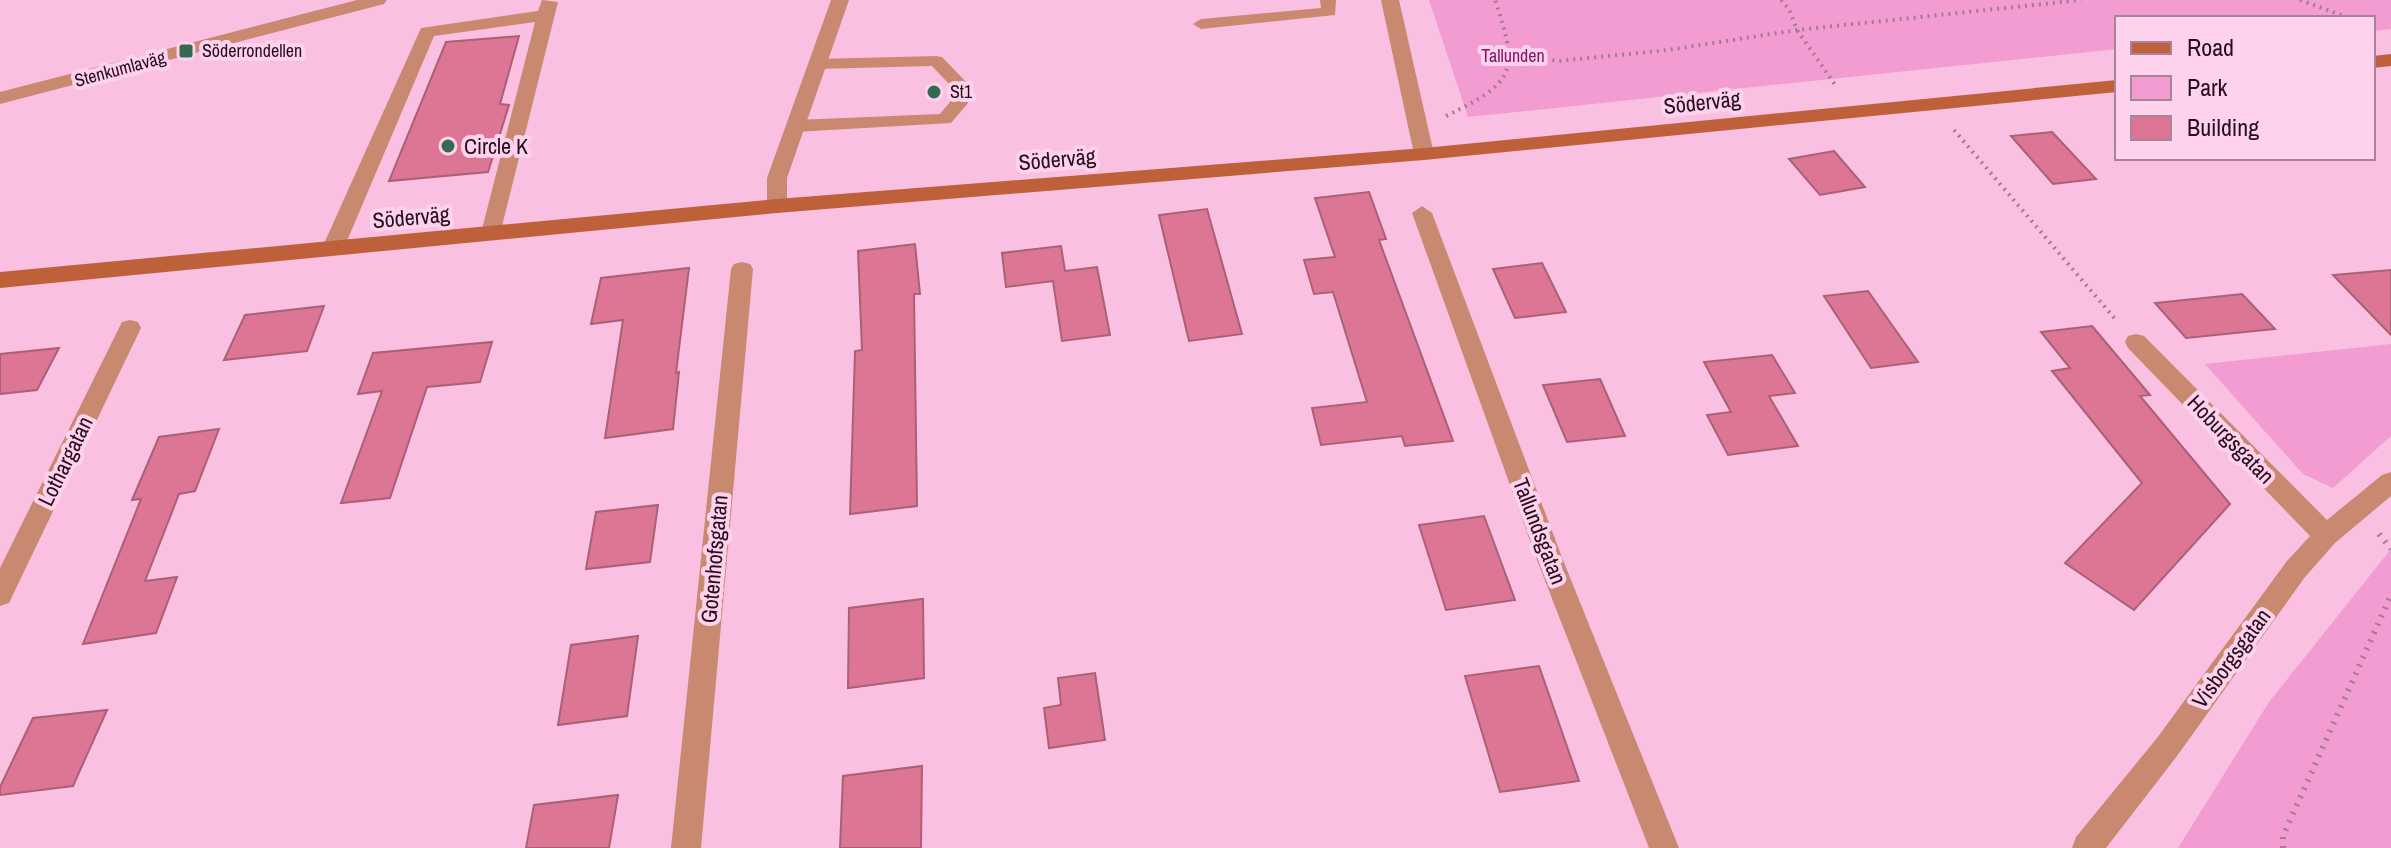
<svg xmlns="http://www.w3.org/2000/svg" width="2391" height="848" font-family="'Archivo Narrow',sans-serif">
  <style>
    .green { fill: #f29cd2 }
    .building { fill: #dd7694; stroke: #aa6075; stroke-width: 2 }
    .lines { fill: none; stroke-linecap: round; stroke-linejoin: round }
    .path-far1 { stroke: #a67a95; stroke-width: 4; stroke-dasharray: 2 5; stroke-linecap: butt }
    .path { stroke: #a67a95; stroke-width: 6; stroke-dasharray: 2 7; stroke-linecap: butt }
    .service { fill: #c88970; fill-rule: evenodd }
    .minor { fill: #c88970; fill-rule: evenodd }
    .tertiary { fill: #c88970; fill-rule: evenodd }
    .secondary { fill: #be613b; fill-rule: evenodd }
    .poi-dot { fill: #346a51; stroke: #fed2ec; stroke-width: 3 }
    .labels { text-anchor: middle; stroke-width: 8; stroke-linejoin: round; paint-order: stroke }
    .far-poi-label { font-size: 18px; fill: #270e1f; stroke: #fed2ec; text-anchor: start }
    .far-park-label { font-size: 18px; fill: #831765; stroke: #fed2ec }
    .far-street-label { font-size: 18px; fill: #270e1f; stroke: #fed2ec }
    .street-label { font-size: 22px; fill: #270e1f; stroke: #fed2ec }
    .poi-label { font-size: 22px; fill: #270e1f; stroke: #fed2ec; text-anchor: start }
  </style>
  <rect width="100%" height="100%" fill="#f9c0e2"/>
  <g class="green">
    <polygon points="1429,0 2391,0 2391,29 2373,31 2373,18 2117,18 2117,49 1468,117"/>
    <polygon points="2391,344 2391,436 2333,488 2303,474 2205,364"/>
    <polygon points="2391,549 2391,848 2178,848 2269,702"/>
  </g>
  <g class="building">
    <polygon points="519,36 500,104 509,105 488,172 389,181 446,42"/>
    <polygon points="2052,132 2096,179 2053,184 2011,136"/>
    <polygon points="1834,151 1865,187 1820,195 1789,159"/>
    <polygon points="1369,192 1386,239 1379,240 1453,441 1405,446 1402,436 1321,445 1312,408 1367,402 1333,292 1314,294 1304,260 1335,257 1315,198"/>
    <polygon points="1207,209 1242,334 1189,341 1159,215"/>
    <polygon points="915,244 920,294 914,294 917,506 850,514 855,351 862,350 858,251"/>
    <polygon points="1061,246 1065,271 1097,267 1110,335 1062,341 1053,281 1006,287 1002,253"/>
    <polygon points="1542,263 1566,312 1515,318 1493,269"/>
    <polygon points="689,268 676,373 679,372 673,429 605,438 623,320 591,324 601,278"/>
    <polygon points="2391,270 2391,335 2333,275"/>
    <polygon points="1868,291 1918,362 1871,368 1824,296"/>
    <polygon points="2242,294 2275,329 2186,338 2155,303"/>
    <polygon points="324,306 307,351 224,360 245,315"/>
    <polygon points="2092,326 2150,395 2140,396 2230,504 2134,610 2065,563 2142,483 2052,371 2070,368 2041,332"/>
    <polygon points="492,342 480,382 427,387 390,498 341,503 382,391 358,394 373,353"/>
    <polygon points="59,348 37,390 0,394 0,354"/>
    <polygon points="1772,355 1795,393 1769,396 1798,446 1728,455 1707,415 1731,412 1704,362"/>
    <polygon points="1600,379 1625,436 1567,442 1543,385"/>
    <polygon points="219,429 195,491 179,494 145,581 177,577 156,633 83,644 141,499 132,500 159,437"/>
    <polygon points="658,505 650,562 586,569 596,512"/>
    <polygon points="1484,516 1515,600 1446,610 1419,525"/>
    <polygon points="923,599 924,678 848,688 849,608"/>
    <polygon points="638,636 627,716 558,725 571,645"/>
    <polygon points="1539,666 1579,781 1500,792 1465,676"/>
    <polygon points="1095,673 1105,740 1049,748 1044,708 1061,705 1058,678"/>
    <polygon points="107,710 73,786 0,795 0,787 33,718"/>
    <polygon points="922,766 921,848 840,848 843,776"/>
    <polygon points="618,795 609,848 526,848 534,805"/>
  </g>
  <g class="lines">
    <g class="path-far1">
      <polyline points="1781,0 1789,9 1797,30 1836,86"/>
      <polyline points="2300,0 2349,18"/>
      <polyline points="1511,53 1559,61 1668,50 1797,30 2081,0"/>
      <path d="M1446,116C1516,82 1519,71 1495,0"/>
      <polyline points="1954,130 2116,320"/>
    </g>
    <g class="path">
      <polyline points="2379,534 2391,549"/>
      <polyline points="2283,848 2283,836 2391,595"/>
    </g>
    <g class="service">
      <polygon points="1320,0 1336,0 1335,15 1201,29 1193,24 1201,19 1321,8"/>
      <polygon points="936,56 942,57 967,83 968,103 951,123 795,132 786,126 795,120 940,114 950,102 949,84 932,66 817,69 809,64 817,59"/>
    </g>
    <g class="minor">
      <polygon points="542,0 558,2 499,238 485,238 481,233 535,22 434,36 344,248 341,253 325,253 322,248 421,28 538,11"/>
      <polygon points="831,0 849,0 787,178 787,206 777,213 770,211 767,206 767,178"/>
      <polygon points="1381,0 1399,0 1434,154 1431,158 1417,158 1414,154"/>
      <polygon points="1422,206 1432,213 1563,560 1679,848 1649,848 1537,560 1412,213"/>
      <polygon points="742,262 750,264 753,269 701,848 671,848 731,269 734,264"/>
      <polygon points="130,320 138,322 141,328 9,603 0,606 0,568 119,328 122,322"/>
      <polygon points="2136,334 2144,336 2327,520 2382,475 2391,472 2391,496 2335,543 2305,577 2177,756 2106,848 2072,848 2076,837 2157,738 2287,561 2310,536 2128,348 2125,342 2128,336"/>
    </g>
    <polygon class="tertiary" points="357,0 387,0 384,4 0,104 0,92"/>
    <g class="secondary">
      <polygon points="2391,54 2391,66 2373,68 2373,56"/>
      <polygon points="2117,80 2117,92 1424,160 777,213 0,288 0,272 777,199 1424,148"/>
    </g>
  </g>
  <g class="poi-dot">
    <rect x="178" y="43" width="16" height="16" rx="4"/>
    <circle cx="934" cy="92" r="8"/>
    <circle cx="448" cy="146" r="8"/>
  </g>
  <g class="labels">
    <g class="far-poi-label">
      <text x="202" y="57">Söderrondellen</text>
      <text x="950" y="98">St1</text>
    </g>
    <g class="far-park-label">
      <text x="1513" y="62">Tallunden</text>
    </g>
    <g class="far-street-label">
      <text transform="translate(120 69) rotate(-15)" y="6">Stenkumlaväg</text>
    </g>
    <g class="street-label">
      <text transform="translate(1702 102) rotate(-6)" y="8">Söderväg</text>
      <text transform="translate(1057 159) rotate(-5)" y="8">Söderväg</text>
      <text transform="translate(411 217) rotate(-5)" y="8">Söderväg</text>
      <text transform="translate(2231 439) rotate(46)" y="8">Hoburgsgatan</text>
      <text transform="translate(65 461) rotate(-64)" y="8">Lothargatan</text>
      <text transform="translate(1540 531) rotate(69)" y="8">Tallundsgatan</text>
      <text transform="translate(714 559) rotate(-85)" y="8">Gotenhofsgatan</text>
      <text transform="translate(2231 658) rotate(-54)" y="8">Visborgsgatan</text>
    </g>
    <g class="poi-label">
      <text x="464" y="154">Circle K</text>
    </g>
  </g>
  <rect x="2115" y="16" width="260" height="144" fill="#fed2ec" stroke="#a8849a" stroke-width="2"/>
  <rect x="2131" y="42" width="40" height="12" fill="#be613b" stroke="#a8849a" stroke-width="2"/>
  <text x="2187" y="56" font-size="24" fill="#270e1f">Road</text>
  <rect x="2131" y="76" width="40" height="24" fill="#f29cd2" stroke="#a8849a" stroke-width="2"/>
  <text x="2187" y="96" font-size="24" fill="#270e1f">Park</text>
  <rect x="2131" y="116" width="40" height="24" fill="#dd7694" stroke="#a8849a" stroke-width="2"/>
  <text x="2187" y="136" font-size="24" fill="#270e1f">Building</text>
</svg>
